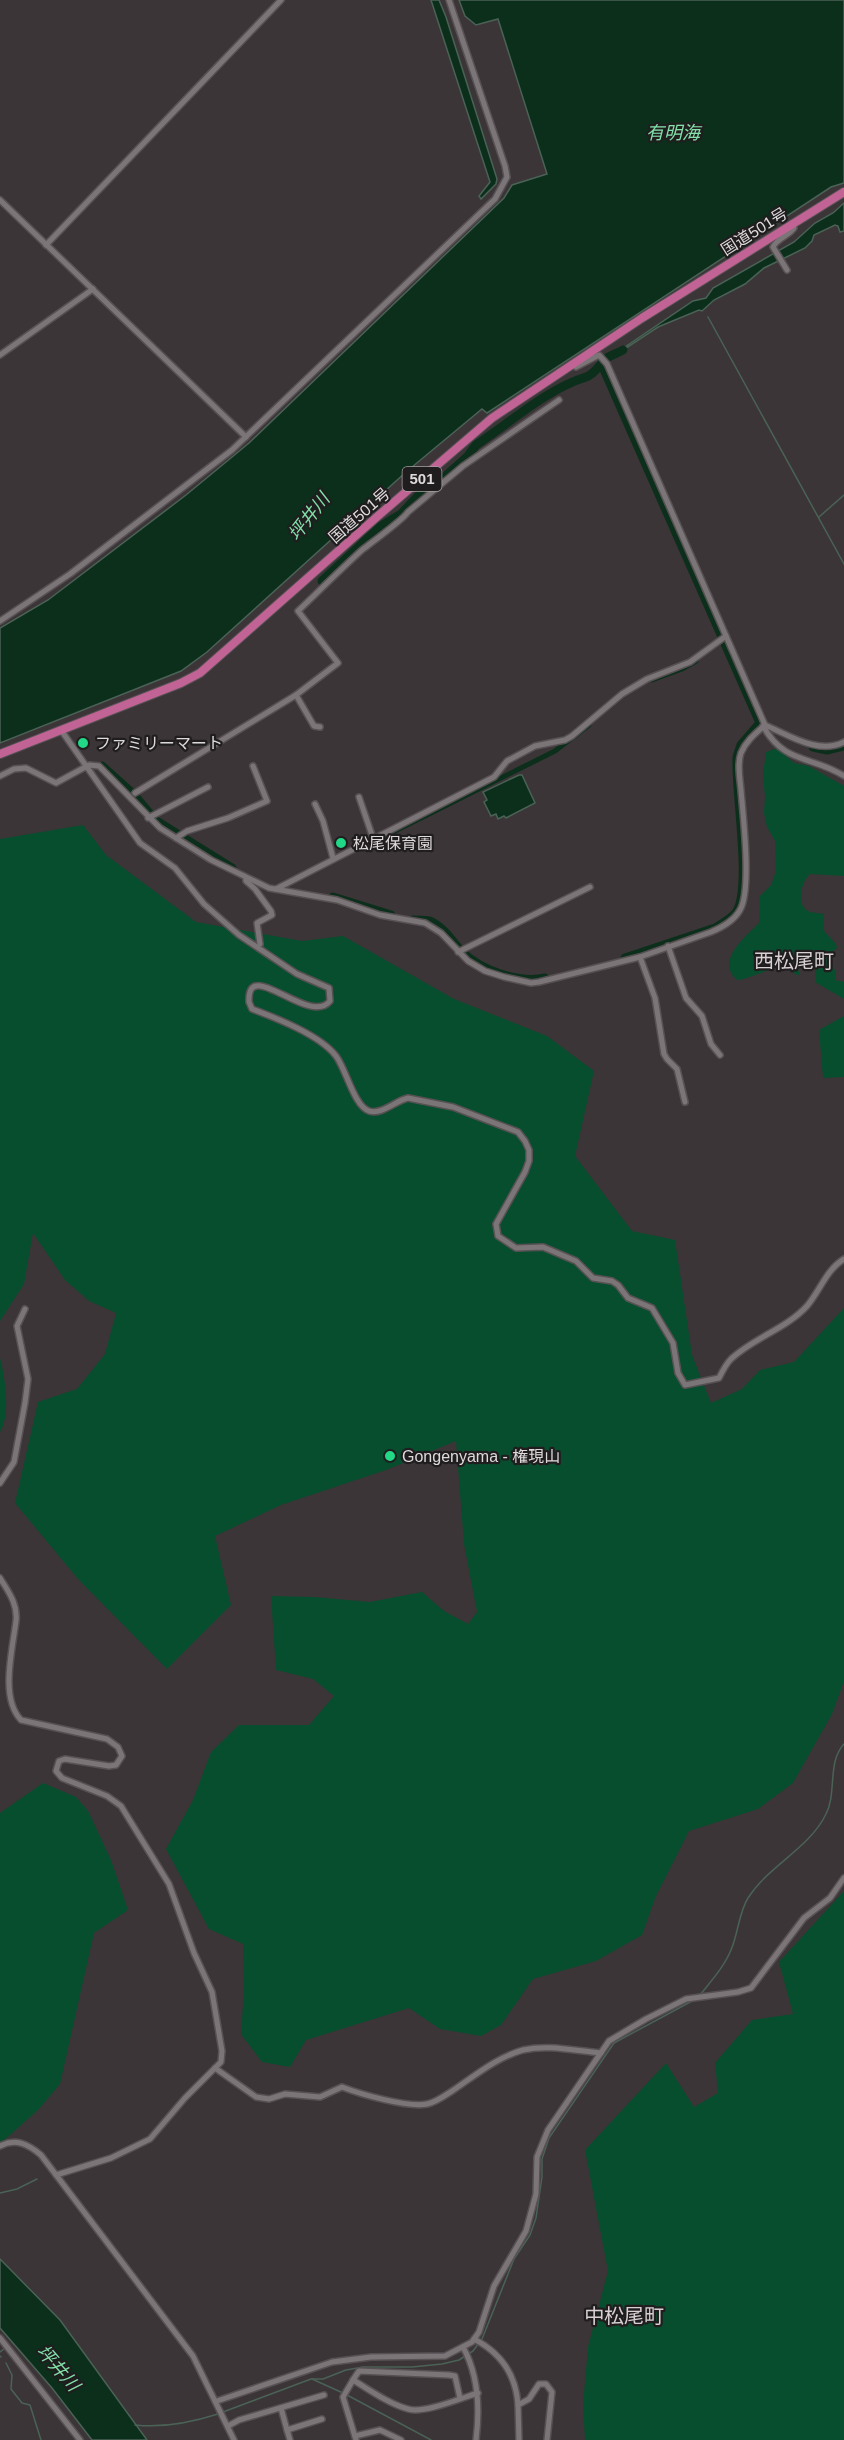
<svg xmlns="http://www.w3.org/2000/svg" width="844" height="2440" font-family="Arial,'Noto Sans JP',sans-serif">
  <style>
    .green { fill: #074e2e }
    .water { fill: #0c2f1c; stroke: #4b6256; stroke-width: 1.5 }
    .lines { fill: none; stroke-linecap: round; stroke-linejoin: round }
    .stream { stroke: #4b6256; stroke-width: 1.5 }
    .canal { stroke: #0c2f1c; stroke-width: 5 }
    .river { stroke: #0c2f1c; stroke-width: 9 }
    .minor-casing { stroke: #575154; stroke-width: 8 }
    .highway-casing { stroke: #575154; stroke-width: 10 }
    .minor { stroke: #7c7578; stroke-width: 5 }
    .highway { stroke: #c16495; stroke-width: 8 }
    .poi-dot { fill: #21d887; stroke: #201d1f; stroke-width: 2 }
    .labels { text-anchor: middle; stroke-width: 4.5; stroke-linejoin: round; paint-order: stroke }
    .shield { fill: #201d1f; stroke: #a5a1a3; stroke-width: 1.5 }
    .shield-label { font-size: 15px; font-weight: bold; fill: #dedadc }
    .street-label { font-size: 16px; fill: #dedadc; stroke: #201d1f }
    .poi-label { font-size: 16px; fill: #dedadc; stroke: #201d1f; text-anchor: start }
    .water-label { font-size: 18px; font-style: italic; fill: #82e0a9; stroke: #201d1f }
    .quarter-label { font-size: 20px; fill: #d8d0d3; stroke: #201d1f }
  </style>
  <rect width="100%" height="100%" fill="#3b3538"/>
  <g class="green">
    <path d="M777,748L794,763L809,766L844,786V876L810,874C801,882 795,906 810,912C814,913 820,913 824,914L823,930L836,944L837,948L826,957L836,972L835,980L844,982V999L815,982V962L808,958L797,965L800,976L780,966C766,970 749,979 737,980C715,961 745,937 759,923L760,896L771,885L776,871L775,841L767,827L764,813L765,797L763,774L766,752Z"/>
    <polygon points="83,825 106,855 196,922 302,941 343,936 454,999 547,1036 594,1071 575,1156 632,1231 675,1240 692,1355 711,1403 742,1389 760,1370 794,1362 844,1308 844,1681 832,1714 793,1783 758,1809 689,1831 656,1896 642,1935 596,1961 533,1979 501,2025 481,2036 440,2029 409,2008 306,2040 290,2067 262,2062 241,2034 244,1991 243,1944 209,1929 166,1849 193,1800 211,1752 239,1725 309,1725 334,1696 313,1679 276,1670 271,1596 314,1597 370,1602 422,1592 444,1611 468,1624 477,1612 464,1544 456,1441 386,1470 281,1505 215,1536 231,1605 167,1669 78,1579 15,1503 38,1402 77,1389 105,1354 116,1313 89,1301 65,1280 33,1233 24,1284 0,1321 0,839"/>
    <polygon points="844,1016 844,1077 823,1078 819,1030"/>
    <path d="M0,1358C5,1378 11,1414 0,1432Z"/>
    <polygon points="43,1783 76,1797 88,1811 111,1860 128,1910 94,1933 60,2084 39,2109 0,2144 0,1813"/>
    <polygon points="844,1891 844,2440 585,2440 583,2405 588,2347 608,2271 585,2150 666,2063 694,2107 718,2093 715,2063 752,2020 793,2014 779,1962"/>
  </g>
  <g class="water">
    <polygon points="431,0 439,0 446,17 497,179 496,184 481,199 479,196 490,182"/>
    <polygon points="459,0 844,0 844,183 831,187 487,413 482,409 406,472 207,652 181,671 0,743 0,628 48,600 186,495 249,443 504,198 512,185 547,174 498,19 476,25 465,16"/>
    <polygon points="844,203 844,231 840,232 838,226 835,225 814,235 812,241 805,248 764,268 745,284 714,300 702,311 699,310 658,327 614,356 613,355 693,301 706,298 713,288 794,242 815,223 833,213"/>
    <polygon points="519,775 522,775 535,803 506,818 504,816 498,819 496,814 491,816 484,802 487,800 483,792"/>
    <polygon points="0,2259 60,2320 147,2440 92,2440 52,2388 0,2328"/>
  </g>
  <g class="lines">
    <g class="stream">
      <polyline points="708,317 844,564"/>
      <polyline points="819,517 844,495"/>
      <path d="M700,1995C711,1981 724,1967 731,1950C738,1934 739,1912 748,1898C769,1865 809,1849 826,1814C837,1793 827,1762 844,1744"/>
      <polyline points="0,2193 17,2189 37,2179"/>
      <polyline points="0,2352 4,2349"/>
      <polyline points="0,2356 1,2357"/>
      <polyline points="6,2363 12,2375 11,2389 22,2403 30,2405 41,2440"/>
      <polyline points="312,2379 343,2393"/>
      <polyline points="347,2395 431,2440"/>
      <polyline points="223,2412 311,2379 323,2379 346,2370 363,2367 412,2367 442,2364 459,2360 473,2351 482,2339 514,2259 530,2235 536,2218 542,2177 542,2159 549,2138 614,2043 694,2000"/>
      <path d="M135,2425C162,2428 193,2422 218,2414"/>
    </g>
    <g class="canal">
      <polyline points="652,680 682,669 696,661"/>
      <polyline points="387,835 555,751 589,725"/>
    </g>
    <g class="river">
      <path d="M602,365L760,723L741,745L737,757C735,791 752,884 737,911C733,918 722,924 715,928L625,958"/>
      <path d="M322,581L381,526L401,514L420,494L440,481L468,456L476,445C511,422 547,389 586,377C595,374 600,364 607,358C611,355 618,353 623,350"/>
      <polyline points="813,747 827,750 844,746"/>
      <polyline points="102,766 130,791"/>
      <polyline points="134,795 155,820 232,868"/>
      <polyline points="333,897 391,915"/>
      <path d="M413,920C420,921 426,919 432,922C444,928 453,942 462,952C481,970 518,984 545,978"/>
    </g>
    <defs>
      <g id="minor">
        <polyline points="0,200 246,437"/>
        <polyline points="46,245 281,0"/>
        <path d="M787,270L773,247C777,238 789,236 794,228L793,223"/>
        <polyline points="0,355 93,289"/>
        <path d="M572,364L576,367L599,355L607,364L765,725C789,735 818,755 844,742"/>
        <polyline points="0,621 70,574 232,450 495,199 507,177 505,166 449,0"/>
        <polyline points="296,695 314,726 320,727"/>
        <path d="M763,726C785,765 811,755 844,776"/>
        <path d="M61,730L140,843L175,868L204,904L239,935L297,974L329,988L330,1001C309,1027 247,955 249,1002L252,1009C276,1018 320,1035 336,1056C346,1069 354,1106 369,1111C382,1115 395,1101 408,1098L453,1107L518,1132L525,1141L529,1150V1161L525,1172L496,1224L498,1236L516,1248L543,1247L576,1261L593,1278L612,1281L618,1285L628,1298L652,1308L673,1343L678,1373L685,1385L719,1378C722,1372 726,1364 731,1359C753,1338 786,1329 807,1306C820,1291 826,1270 844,1259"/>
        <path d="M0,776L14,769L26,768L56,783L89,765L99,766L160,828L211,860L269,888L337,900L380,915L425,923L441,933L468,961L485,971L504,977L531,983L539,982L640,957L711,932C723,927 734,921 740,910C752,890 743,815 741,790C740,778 737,764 741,753C746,741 756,733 765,725"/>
        <path d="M135,793L296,695L338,663L298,611C319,591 340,570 362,550C371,543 404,519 408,512L463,466L559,400"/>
        <polyline points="359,797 373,838"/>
        <polyline points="315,804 323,821 333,858"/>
        <polyline points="148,818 208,787"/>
        <polyline points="176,838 187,831 228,818 267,801 253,766"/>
        <polyline points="246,878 246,881 255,889 271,911 272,915 257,923 260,944"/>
        <polyline points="276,889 494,777 507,761 535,746 565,740 572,736 622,694 647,679 690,662 726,636"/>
        <polyline points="668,946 686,998 702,1016 711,1044 720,1055"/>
        <polyline points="458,952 590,887"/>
        <polyline points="640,957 655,998 664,1054 667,1059 677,1069 685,1102"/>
        <polyline points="0,1483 14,1462 25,1403 28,1379 17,1326 25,1309"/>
        <path d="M0,1578C8,1591 18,1604 16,1621C12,1652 0,1698 21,1720L107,1739L118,1747L122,1756L116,1765L109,1766L65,1759L59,1761L56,1771L62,1778L107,1796L121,1806L169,1884L194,1953L212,1992L222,2051L221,2062L185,2098L150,2139L111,2158L56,2175"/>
        <path d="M215,2068L256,2097L269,2099L285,2094L320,2097L342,2087C360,2094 408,2108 427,2104C437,2102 447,2094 455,2089C477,2074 498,2057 523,2050C549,2044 575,2051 601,2053"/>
        <path d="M0,2146C16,2138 28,2144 41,2155L193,2356L234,2440"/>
        <polyline points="0,2338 80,2440"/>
        <path d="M474,2339C501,2353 516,2374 518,2405"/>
        <path d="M463,2347C479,2376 480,2408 476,2440"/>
        <polyline points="353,2380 359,2371 449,2375 455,2376 460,2398"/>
        <polyline points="217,2401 332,2362 371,2357 445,2356 472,2342 479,2332 494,2286 526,2231 536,2194 537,2157 548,2130 609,2041 646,2019 686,1999 738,1992 751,1988 804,1918 830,1898 844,1878"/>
        <polyline points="281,2408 287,2430 322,2419"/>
        <polyline points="228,2426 239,2420 324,2395"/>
        <polyline points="287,2430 290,2440"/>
        <polyline points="355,2436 380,2430 401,2440"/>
        <path d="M356,2440L343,2397L353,2380C370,2390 389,2404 408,2409C424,2414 461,2398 478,2393"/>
        <polyline points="519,2440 518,2405 529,2399 539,2384 546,2384 552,2392 547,2440"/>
      </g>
      <polyline id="highway" points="0,754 181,683 200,673 379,515 492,418 642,318 844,192"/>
    </defs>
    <use href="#minor" class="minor-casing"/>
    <use href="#highway" class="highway-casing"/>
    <use href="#minor" class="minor"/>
    <use href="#highway" class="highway"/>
  </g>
  <g class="poi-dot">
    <circle cx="83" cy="743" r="6"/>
    <circle cx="341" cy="843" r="6"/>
    <circle cx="390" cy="1456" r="6"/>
  </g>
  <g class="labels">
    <rect class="shield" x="402.5" y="467" width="39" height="24" rx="4.5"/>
    <g class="shield-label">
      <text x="422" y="484">501</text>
    </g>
    <g class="street-label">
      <text transform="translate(754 231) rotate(-32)" y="6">国道501号</text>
      <text transform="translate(359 515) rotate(-41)" y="6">国道501号</text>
    </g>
    <g class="poi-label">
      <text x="95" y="749">ファミリーマート</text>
      <text x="353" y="849">松尾保育園</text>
      <text x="402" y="1462">Gongenyama - 権現山</text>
    </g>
    <g class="water-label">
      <text x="673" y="139">有明海</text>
      <text transform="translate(309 517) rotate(-52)" y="6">坪井川</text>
      <text transform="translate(58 2368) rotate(49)" y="6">坪井川</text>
    </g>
    <g class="quarter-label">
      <text x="794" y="968">西松尾町</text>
      <text x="624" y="2323">中松尾町</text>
    </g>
  </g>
</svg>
